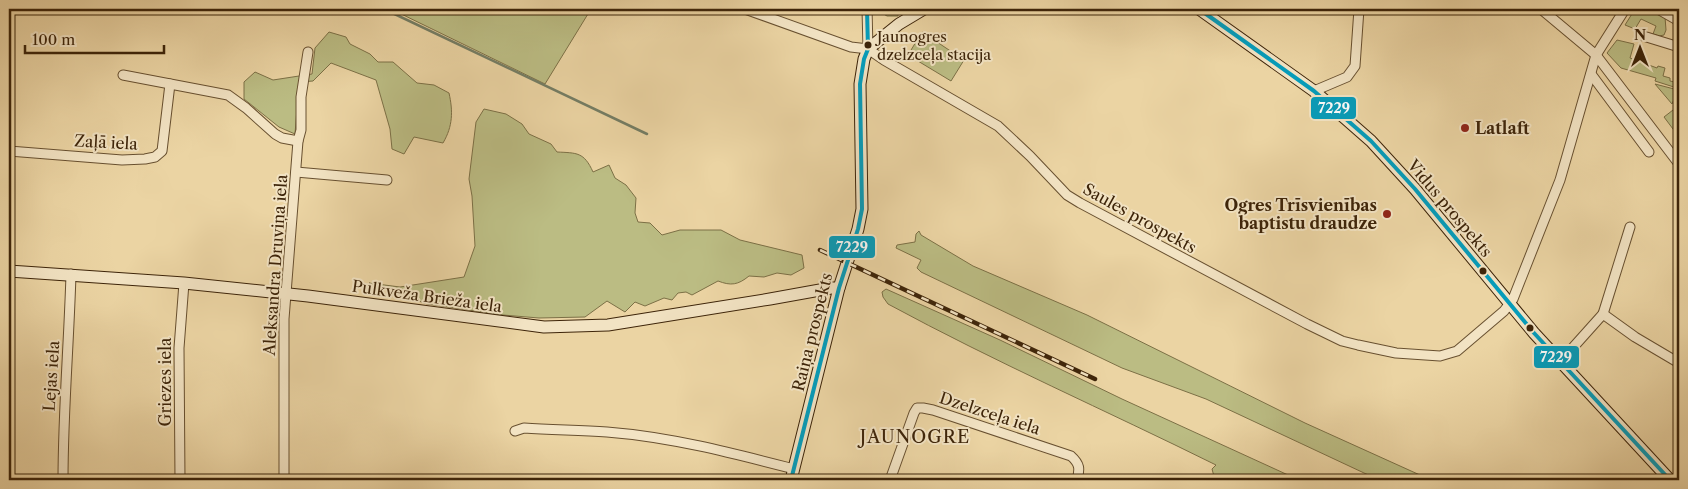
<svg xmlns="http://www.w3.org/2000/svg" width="1688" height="489" font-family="'Libre Caslon Text',serif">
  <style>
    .green { fill: #bbbc83; stroke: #7c7046 }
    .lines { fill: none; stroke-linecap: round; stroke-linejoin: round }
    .stream { stroke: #747d64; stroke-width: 2.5 }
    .street-casing { stroke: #685030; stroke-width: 11 }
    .secondary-casing { stroke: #3d2409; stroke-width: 13 }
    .street { stroke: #f2e3c3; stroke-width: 9 }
    .secondary { stroke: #f2e3c3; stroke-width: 11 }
    .rail-casing { stroke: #3d2409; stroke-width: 4.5 }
    .rail { stroke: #f2e3c3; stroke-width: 2.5; stroke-dasharray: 8; stroke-linecap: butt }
    .bus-1-casing { stroke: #f2e3c3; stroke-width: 8 }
    .bus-1 { stroke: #069cba; stroke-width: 4 }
    .bus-dot { fill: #3d2409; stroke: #f2e3c3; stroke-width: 2 }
    .poi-dot { fill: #8f2418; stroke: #f2e3c3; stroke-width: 2 }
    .labels { text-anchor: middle; stroke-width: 4; stroke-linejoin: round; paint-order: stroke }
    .bus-label { font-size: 15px; fill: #3d2409; stroke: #f2e3c3; text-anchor: start }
    .poi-label { font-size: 16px; font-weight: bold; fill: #3d2409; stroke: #f2e3c3; text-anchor: start }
    .street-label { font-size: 16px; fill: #3d2409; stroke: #f2e3c3 }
    .neighbourhood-label { font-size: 18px; letter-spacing: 1px; fill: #3d2409; stroke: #f2e3c3 }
    .line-badge { stroke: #f2e3c3; stroke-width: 2 }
    .badge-label { font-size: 14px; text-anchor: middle; font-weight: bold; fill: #fff }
  </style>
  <rect width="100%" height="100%" fill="#ebd4a3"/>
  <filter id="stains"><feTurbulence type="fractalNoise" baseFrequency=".004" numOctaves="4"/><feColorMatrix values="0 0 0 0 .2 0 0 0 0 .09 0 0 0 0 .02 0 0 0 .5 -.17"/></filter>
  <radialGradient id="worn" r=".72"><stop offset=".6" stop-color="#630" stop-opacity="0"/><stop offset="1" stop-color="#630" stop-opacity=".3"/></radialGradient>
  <g class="green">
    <polygon points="391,9 591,9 545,84"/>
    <polygon points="875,9 898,9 898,16 887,16"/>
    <polygon points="1635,9 1654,9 1665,17 1666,30 1664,35 1659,36 1653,34 1656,26 1641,19 1635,29 1625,25"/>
    <path d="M329,32L346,37L350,44L370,54L378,62H393L417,83L434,85L449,93C453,111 453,126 443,143L414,137L404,154L392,149L390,129L376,80L331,63L313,81L299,82L295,134L279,127L244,99V82L255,72L273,80L312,74L315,48Z"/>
    <polygon points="922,32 964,60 951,81 908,55"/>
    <polygon points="1617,40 1634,44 1630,58 1657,68 1658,66 1665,68 1663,76 1670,78 1670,81 1679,83 1677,88 1655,81 1656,78 1621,68 1607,53"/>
    <polygon points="1655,84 1678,90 1672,104"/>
    <path d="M484,109L506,114L522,124L529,134L551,144L557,152C577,153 584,152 593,172L609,165L615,178L626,185L636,198L635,213L638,222L650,223L662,235L680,230H721L740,240L802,255L804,268L791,275L777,273L764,277L749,276C738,285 731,286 718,281L692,295L686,292L678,293L672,300L664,298L645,306L635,302L625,312L607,301L585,317L539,318L503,315L427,304L369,283L400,287L464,277L475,246L472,196L469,179L476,122Z"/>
    <polygon points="1673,110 1679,115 1679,137 1664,117"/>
    <polygon points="919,231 921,235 973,266 1087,315 1305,423 1431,480 1379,480 1206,399 1122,368 921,272 917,268 921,260 896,248 897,245 915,242 916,234"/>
    <path d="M886,289L1000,340L1122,399L1299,480H1215L1212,469L1216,465C1107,411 995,362 888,304L883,297L882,292Z"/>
  </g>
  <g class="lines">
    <polyline class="stream" points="384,9 647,134"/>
    <defs>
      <g id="street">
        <polyline points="745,9 851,47 868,49 884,60 998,126 1030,156 1067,195 1080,203 1307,324 1342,341 1358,345 1396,353 1440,356 1457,351 1504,311 1513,299 1560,180 1596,55 1625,9"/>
        <polyline points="867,9 868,49"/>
        <polyline points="1541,9 1596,55 1679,164"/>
        <polyline points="1658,9 1679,21"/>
        <polyline points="1640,35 1679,47"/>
        <polyline points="1591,74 1649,152"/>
        <polyline points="123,75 228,95 246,108 275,134 282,138 298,141"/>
        <polyline points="1314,91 1347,77 1355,66 1359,9"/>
        <polyline points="9,151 122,160 145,159 155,157 162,151 170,84"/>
        <polyline points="296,172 387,180"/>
        <polyline points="1603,314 1630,227"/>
        <polyline points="1560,362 1603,314 1635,337 1679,363"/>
        <path d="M515,431L524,428C551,430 579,430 607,432C671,437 732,453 794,469"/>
        <path d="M63,480C63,411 69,343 71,274"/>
        <polyline points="180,480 179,348 184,283"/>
        <polyline points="284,480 284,319 298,141 301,130 301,97 308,52"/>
        <path d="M890,480L914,413L917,408H923L933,410L1071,456C1080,464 1080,469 1077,480"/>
      </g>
      <g id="secondary">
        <polyline points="1199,9 1314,91 1371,141 1415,189 1534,333 1670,480"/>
        <polyline points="9,271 184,283 308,296 544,327 608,325 770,299 831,288 839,288"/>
        <polyline points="791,480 839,288 858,229 862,209 860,84 864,59 868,49 899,24 924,9"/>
      </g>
    </defs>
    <use href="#street" class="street-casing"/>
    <use href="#secondary" class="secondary-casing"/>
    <use href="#street" class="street"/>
    <use href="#secondary" class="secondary"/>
    <defs>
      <polyline id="rail" points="820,250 1095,379"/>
    </defs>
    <use href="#rail" class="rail-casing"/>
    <use href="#rail" class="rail"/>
    <defs>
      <g id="bus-1">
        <polyline points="1199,9 1314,91 1371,141 1415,189 1534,333 1670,480"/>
        <polyline points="791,480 839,288 858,229 862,209 860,84 864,59 868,49 867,9"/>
      </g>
    </defs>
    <use href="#bus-1" class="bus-1-casing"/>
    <use href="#bus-1" class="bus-1"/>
  </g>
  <g class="bus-dot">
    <circle cx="868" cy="45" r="4.5"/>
    <circle cx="1483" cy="271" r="4.5"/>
    <circle cx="1530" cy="328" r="4.5"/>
  </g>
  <g class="poi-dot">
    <circle cx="1465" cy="128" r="5"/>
    <circle cx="1387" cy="214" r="5"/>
  </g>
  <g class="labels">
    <g class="bus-label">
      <text x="877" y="42">Jaunogres<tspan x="877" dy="18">dzelzceļa stacija</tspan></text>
    </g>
    <g class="poi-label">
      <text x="1475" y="134">Latlaft</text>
      <text x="1377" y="211" text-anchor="end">Ogres Trīsvienības<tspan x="1377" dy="18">baptistu draudze</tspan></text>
    </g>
    <g class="street-label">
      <text transform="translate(106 142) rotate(3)" y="6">Zaļā iela</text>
      <text transform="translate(1450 208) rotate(50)" y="6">Vidus prospekts</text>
      <text transform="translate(1140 218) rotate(29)" y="6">Saules prospekts</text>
      <text transform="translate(275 265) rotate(-86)" y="6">Aleksandra Druviņa iela</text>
      <text transform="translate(427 296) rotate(8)" y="6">Pulkveža Brieža iela</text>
      <text transform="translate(812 332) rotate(-76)" y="6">Raiņa prospekts</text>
      <text transform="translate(51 376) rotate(-86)" y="6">Lejas iela</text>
      <text transform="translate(165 382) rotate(-90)" y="6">Griezes iela</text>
      <text transform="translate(990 413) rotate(18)" y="6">Dzelzceļa iela</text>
    </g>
    <g class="neighbourhood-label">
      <text x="915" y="443">JAUNOGRE</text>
    </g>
  </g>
  <g class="line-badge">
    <rect x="1310" y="96" width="47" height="24" rx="5" fill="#069cba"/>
    <rect x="828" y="235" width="48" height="24" rx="5" fill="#069cba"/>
    <rect x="1533" y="345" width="47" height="24" rx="5" fill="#069cba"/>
  </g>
  <g class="badge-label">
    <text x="1334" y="113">7229</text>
    <text x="852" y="252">7229</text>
    <text x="1556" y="362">7229</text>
  </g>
  <rect width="1688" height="489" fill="none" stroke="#ebd4a3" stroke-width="30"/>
  <rect x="10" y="10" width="1668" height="469" fill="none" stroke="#3d2409" stroke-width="2.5"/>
  <rect x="15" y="15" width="1658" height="459" fill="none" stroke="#3d2409"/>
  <g transform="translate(1640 48)" stroke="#f2e3c3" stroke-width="4" paint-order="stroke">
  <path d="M0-4L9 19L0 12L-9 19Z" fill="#3d2409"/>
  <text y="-8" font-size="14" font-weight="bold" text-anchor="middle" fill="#3d2409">N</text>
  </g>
  <path d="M25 45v8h139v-8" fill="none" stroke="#3d2409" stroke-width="2.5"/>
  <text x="32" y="45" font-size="15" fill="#3d2409" stroke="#f2e3c3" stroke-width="4" paint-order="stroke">100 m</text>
  <rect width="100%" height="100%" filter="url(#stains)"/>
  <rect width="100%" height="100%" fill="url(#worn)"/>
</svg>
